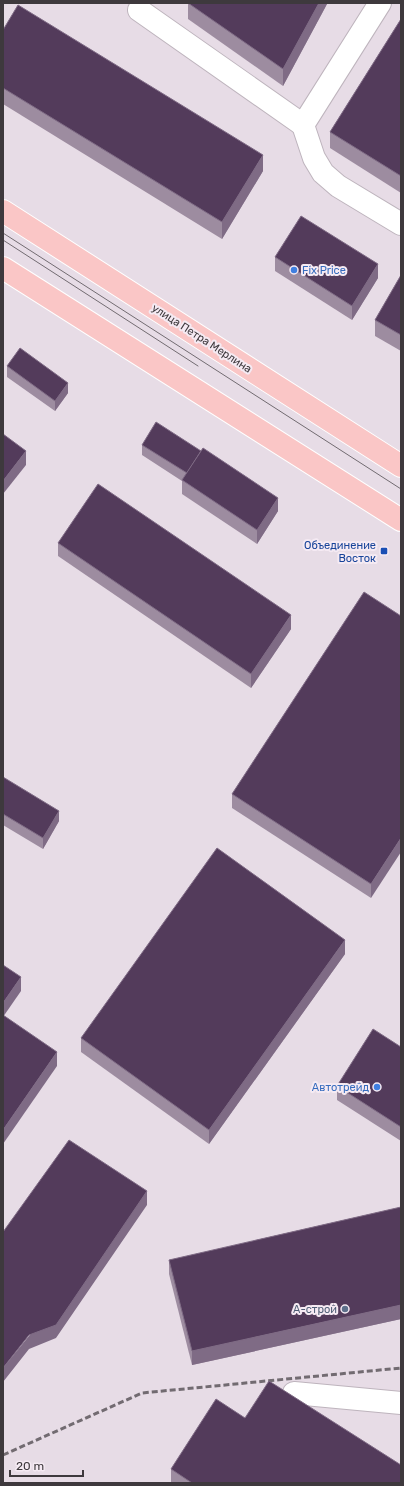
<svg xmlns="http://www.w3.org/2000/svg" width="404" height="1486" font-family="Rubik,sans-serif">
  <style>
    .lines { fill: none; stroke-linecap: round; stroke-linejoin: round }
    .minor-casing { stroke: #beb4bd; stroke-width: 24 }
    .major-casing { stroke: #fff; stroke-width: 24 }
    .minor { stroke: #fff; stroke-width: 22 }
    .major { stroke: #fac6c6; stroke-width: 22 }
    .tram { stroke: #726b71; stroke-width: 1 }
    .rail { stroke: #726b71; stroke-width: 3; stroke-dasharray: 6 3; stroke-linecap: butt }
    .wall { fill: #9d8ca0 }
    .shaded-wall { fill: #7f6b85 }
    .building { fill: #533b5b; stroke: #7f6b85 }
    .shop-dot { fill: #3f7fe0; stroke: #f5eaf3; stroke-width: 1.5 }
    .transit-dot { fill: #1a4fb4; stroke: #f5eaf3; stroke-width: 1.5 }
    .service-dot { fill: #5c6f8a; stroke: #f5eaf3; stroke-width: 1.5 }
    .labels { text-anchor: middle; stroke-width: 4; stroke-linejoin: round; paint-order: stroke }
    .shop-label { font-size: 11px; fill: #366cbe; stroke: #f5eaf3; text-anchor: start }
    .street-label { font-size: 11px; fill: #3e393d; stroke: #f5eaf3 }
    .transit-label { font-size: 11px; fill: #164399; stroke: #f5eaf3; text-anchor: end }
    .service-label { font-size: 11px; fill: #4e5e75; stroke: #f5eaf3; text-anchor: end }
  </style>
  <rect width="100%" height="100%" fill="#e7dce6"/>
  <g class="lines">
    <defs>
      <g id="minor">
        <polyline points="139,10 303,125 380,3"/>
        <polyline points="303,125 314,158 323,173 338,186 401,224"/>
        <polyline points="294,1393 401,1403"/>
      </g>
      <g id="major">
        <polyline points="3,211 401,466"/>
        <polyline points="3,268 401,520"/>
      </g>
    </defs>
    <use href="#minor" class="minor-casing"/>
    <use href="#major" class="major-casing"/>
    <use href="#minor" class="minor"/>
    <use href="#major" class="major"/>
    <g class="tram">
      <polyline points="3,233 401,489"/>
      <polyline points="3,240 198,366"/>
    </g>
    <polyline class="rail" points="3,1455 142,1393 401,1368"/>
  </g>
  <g class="wall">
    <polygon points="188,3 327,3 327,4 283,86 188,19"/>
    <polygon points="401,19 401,193 330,148 330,132"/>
    <polygon points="3,30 263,171 222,239 3,104"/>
    <polygon points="275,257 378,278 352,320 275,271"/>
    <polygon points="401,275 401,351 375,336 375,320"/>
    <polygon points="7,366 68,393 55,411 7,377"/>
    <polygon points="142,445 278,511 257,544 182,494 182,481 142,455"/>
    <polygon points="58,543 291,629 251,688 58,556"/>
    <polygon points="401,616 371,898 232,808 232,794"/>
    <polygon points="3,777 59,821 43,849 3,825"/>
    <polygon points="345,954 209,1144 81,1052 81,1038"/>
    <polygon points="401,1047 401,1141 337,1100 337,1086"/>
    <polygon points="401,1207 401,1319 192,1365 169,1274 169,1260"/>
    <polygon points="171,1469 401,1483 171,1483"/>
  </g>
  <g class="shaded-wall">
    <polygon points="319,3 327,3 327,4 283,86 283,69"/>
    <polygon points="263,155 263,171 222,239 222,222"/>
    <polygon points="378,264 378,278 352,320 352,306"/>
    <polygon points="68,383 68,393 55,411 55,401"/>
    <polygon points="26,451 26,465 3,494 3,481"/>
    <polygon points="278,498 278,511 257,544 257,530"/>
    <polygon points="291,615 291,629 251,688 251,674"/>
    <polygon points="59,811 59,821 43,849 43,838"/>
    <polygon points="401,838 401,852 371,898 371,884"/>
    <polygon points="345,940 345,954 209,1144 209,1130"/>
    <polygon points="21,977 21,991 3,1017 3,1003"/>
    <polygon points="57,1052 57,1066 3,1144 3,1130"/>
    <polygon points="147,1191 147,1205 56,1338 29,1349 3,1382 3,1368"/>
    <polygon points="401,1305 401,1319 192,1365 192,1351"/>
  </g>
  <g class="building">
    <polygon points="188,3 319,3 283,69"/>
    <polygon points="18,5 263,155 222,222 3,88 3,30"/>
    <polygon points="401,19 401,176 330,132"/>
    <polygon points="301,216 378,264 352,306 275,257"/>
    <polygon points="401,275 401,335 375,320"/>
    <polygon points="20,348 68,383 55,401 7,366"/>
    <polygon points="156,422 201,451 187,473 142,445"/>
    <polygon points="3,434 26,451 3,481"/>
    <polygon points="203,448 278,498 257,530 182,480"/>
    <polygon points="98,484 291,615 251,674 58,543"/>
    <polygon points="364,592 401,616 401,838 371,884 232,794"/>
    <polygon points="3,777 59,811 43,838 3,814"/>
    <polygon points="217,848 345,940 209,1130 81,1038"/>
    <polygon points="3,965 21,977 3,1003"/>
    <polygon points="3,1015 57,1052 3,1130"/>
    <polygon points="373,1029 401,1047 401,1127 337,1086"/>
    <polygon points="69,1140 147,1191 56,1325 29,1335 3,1368 3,1232"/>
    <polygon points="401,1207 401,1305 192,1351 169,1260"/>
    <polygon points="269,1381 401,1465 401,1483 192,1483 171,1469 216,1399 245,1418"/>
  </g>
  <g class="shop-dot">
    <circle cx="294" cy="270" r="4"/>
    <circle cx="377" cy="1087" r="4"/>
  </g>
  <rect class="transit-dot" x="380" y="547" width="8" height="8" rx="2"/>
  <circle class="service-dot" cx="345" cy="1309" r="4"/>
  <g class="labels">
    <g class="shop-label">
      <text x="302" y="274">Fix Price</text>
      <text x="369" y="1091" text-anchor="end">Автотрейд</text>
    </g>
    <g class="street-label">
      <text transform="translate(202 338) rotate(33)" y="4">улица Петра Мерлина</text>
    </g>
    <g class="transit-label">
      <text x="376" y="549">Объединение<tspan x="376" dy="13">Восток</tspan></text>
    </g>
    <g class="service-label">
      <text x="337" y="1313">А-строй</text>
    </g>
  </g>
  <rect width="404" height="1486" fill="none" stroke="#3e393d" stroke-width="8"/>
  <path d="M10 1470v6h73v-6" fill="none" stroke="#3e393d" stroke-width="2"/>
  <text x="16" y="1470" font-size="12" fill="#3e393d" stroke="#f5eaf3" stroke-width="3" paint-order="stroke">20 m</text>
</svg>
